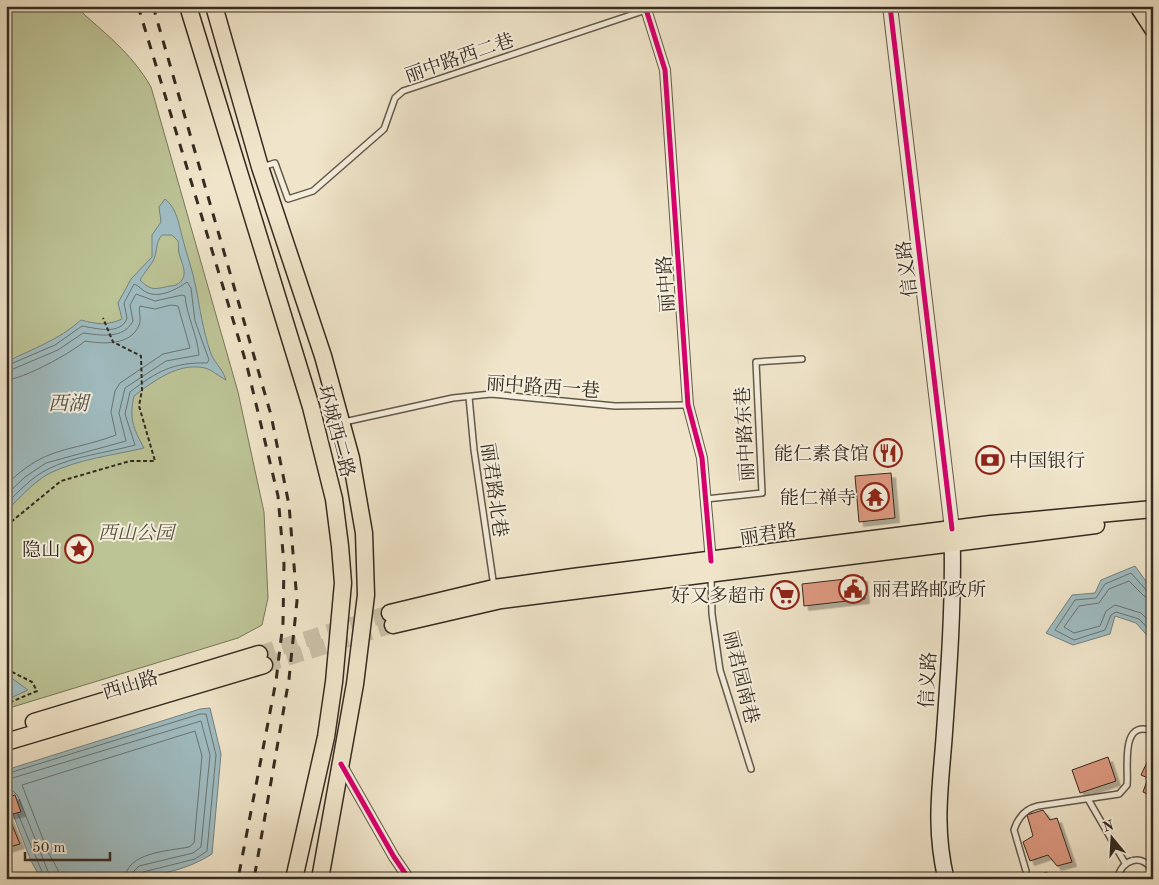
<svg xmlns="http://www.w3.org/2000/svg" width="1159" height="885" font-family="'Old Standard TT','Noto Serif SC',serif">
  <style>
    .green { fill: #bcc395; stroke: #78775b }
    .water { fill: #9fbcc1; stroke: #748281; fill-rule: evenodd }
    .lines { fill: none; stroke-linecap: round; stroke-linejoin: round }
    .shore { stroke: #6a7471; stroke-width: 1 }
    .building { fill: #df9a82; stroke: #342b21; filter: url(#shadow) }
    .primary-tunnel { stroke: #cac0a8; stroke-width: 16; stroke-dasharray: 16 8; stroke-linecap: butt }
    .service-casing { stroke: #635a4b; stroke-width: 8 }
    .minor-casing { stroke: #635a4b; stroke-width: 12 }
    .tertiary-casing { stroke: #635a4b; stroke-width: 16 }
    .secondary-casing { stroke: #342b21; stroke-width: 18 }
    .primary-casing { stroke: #342b21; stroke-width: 19 }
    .path { stroke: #342b21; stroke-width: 2; stroke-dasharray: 4 2.5; stroke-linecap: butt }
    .service { stroke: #f5eedd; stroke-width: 5 }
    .minor { stroke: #f5eedd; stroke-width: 10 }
    .tertiary { stroke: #f5eedd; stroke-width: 14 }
    .secondary { stroke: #f5eedd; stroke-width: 15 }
    .primary { stroke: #f0e5ca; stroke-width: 16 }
    .rail { stroke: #342b21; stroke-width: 3; stroke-dasharray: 9 9; stroke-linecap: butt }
    .cycleway-casing { stroke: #f5eedd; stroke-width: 8 }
    .cycleway { stroke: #d6006c; stroke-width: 5 }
    .labels { text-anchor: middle; stroke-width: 4; stroke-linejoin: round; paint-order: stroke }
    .street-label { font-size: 19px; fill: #342b21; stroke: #f5eedd }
    .poi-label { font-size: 19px; fill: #342b21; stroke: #f5eedd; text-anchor: end }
    .park-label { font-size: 19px; font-style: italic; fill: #56513e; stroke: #f5eedd }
    .water-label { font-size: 20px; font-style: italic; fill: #4f4f49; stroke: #f5eedd }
  </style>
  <defs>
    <filter id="shadow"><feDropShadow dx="4.5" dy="4.5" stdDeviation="0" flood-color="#0004"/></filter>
  </defs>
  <rect width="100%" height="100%" fill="#f0e5ca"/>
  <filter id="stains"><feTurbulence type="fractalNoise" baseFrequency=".004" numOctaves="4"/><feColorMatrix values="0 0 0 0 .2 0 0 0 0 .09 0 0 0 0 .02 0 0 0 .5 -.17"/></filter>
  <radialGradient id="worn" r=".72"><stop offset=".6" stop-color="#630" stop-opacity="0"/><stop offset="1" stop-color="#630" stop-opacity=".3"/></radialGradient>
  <path class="green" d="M6,6H75C104,33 131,52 151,87L238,392L264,512L268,598L262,625L238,638L6,709Z"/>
  <g class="water">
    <path d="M165,199C177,208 179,225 183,240C187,255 193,272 196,288C200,309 203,330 210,351C213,362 222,367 226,380C220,377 212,370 205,368C178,362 154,381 134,396C129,418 133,428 144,448C114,455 79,459 50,473C33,482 20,498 6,511V362C32,349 59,340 81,320C96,324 107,326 122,319L118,303L131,279L152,257V235L161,222L159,207ZM162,235H172L178,241C179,245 178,249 179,253C181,263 191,277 176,285C173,286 168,286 165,287C153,290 149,289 140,280C144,273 152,264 154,259C158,249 155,243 162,235Z"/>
    <polygon points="1135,566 1153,591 1153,642 1136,623 1115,616 1110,634 1073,645 1046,633 1072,595 1095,593 1101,580"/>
    <polygon points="6,674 28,690 6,700"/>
    <path d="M210,708L221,754L212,854C164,885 96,879 41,879L31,861L6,796V770L200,709Z"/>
  </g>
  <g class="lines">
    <g class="shore">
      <path d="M6,366L55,345L82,326C95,328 121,336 127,318L124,303L134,284C140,286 142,291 148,293C161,298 177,289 187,282L191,288L195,321L209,360L207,363C173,362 156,372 130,392L125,414L135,445C106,453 74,456 48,469C32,477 19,491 6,504"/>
      <path d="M6,372L58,350L83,333C100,335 123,340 133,321L130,305L136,294L155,301L182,295L185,296C187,317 197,334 199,355L166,361L125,388L119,413L126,441L46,463L25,477L6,495"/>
      <path d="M6,380C24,379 71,353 85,341C102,344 131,346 139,325C142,319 138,312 140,306L155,309L171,305L178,306L190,348L163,354L120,383L115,391L111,412L116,435C68,453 46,445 6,485"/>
      <polyline points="1153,593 1147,591 1131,573 1105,584 1096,598 1075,600 1055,630 1074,640 1105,630 1111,615 1116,612 1139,619 1153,634"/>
      <polyline points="1153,599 1144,596 1129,581 1109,589 1099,603 1079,606 1064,627 1074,633 1100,626 1106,611 1115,605 1141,613 1153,625"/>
      <polyline points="6,774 200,714 206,714 216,755 207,851 195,859 143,872 139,879"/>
      <polyline points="6,780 201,721 210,755 201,847 193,853 139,866 134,871 133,879"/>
      <polyline points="6,790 13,791 18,796 51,879"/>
      <polyline points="18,814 45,879"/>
      <path d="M59,879L58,870L48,852L22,785L195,731L202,756L194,843L189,847C169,851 126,852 125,879"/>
    </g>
  </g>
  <g class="building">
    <polygon points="891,473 895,518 859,522 855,476"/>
    <polygon points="863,577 865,599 804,606 802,584"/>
    <polygon points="1150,756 1153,757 1153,797 1143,792 1148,778 1141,775"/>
    <polygon points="1108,757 1116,781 1080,793 1072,770"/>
    <polygon points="15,795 21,812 8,815 20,844 6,848 6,798"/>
    <polygon points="1043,810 1050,820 1057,818 1072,862 1057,866 1048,855 1030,861 1023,842 1033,836 1027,815"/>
    <polygon points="1047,872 1048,879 1025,879"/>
  </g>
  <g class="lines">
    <g class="primary-tunnel">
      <polyline points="259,654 390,613"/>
      <polyline points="264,665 393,625"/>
    </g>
    <defs>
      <g id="service">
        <polyline points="262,167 275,163 288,199 313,191 384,129 395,98 403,91 646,10"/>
        <polyline points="469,397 474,450 494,587"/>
        <polyline points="344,422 453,398 491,394 615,406 688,405"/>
        <polyline points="706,499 762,493 756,362 802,359"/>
        <polyline points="711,577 712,614 720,670 751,769"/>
        <polyline points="1088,799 1125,863"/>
        <path d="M1026,871L1014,830C1018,817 1025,809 1038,806L1119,794L1127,785C1129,769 1119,718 1153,731"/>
        <path d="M1118,879C1120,859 1144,852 1153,872"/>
      </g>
      <g id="minor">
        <polyline points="645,6 665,70 688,405 702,458 711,561"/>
        <polyline points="341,764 394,857 409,879"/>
      </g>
      <polyline id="tertiary" points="890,6 952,529"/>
      <path id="secondary" d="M946,879C934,827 940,791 944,739C949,670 954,600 952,530"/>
      <g id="primary">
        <polyline points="188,6 311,407 334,499 340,546 343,583 334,682 326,737 294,879"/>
        <polyline points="214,6 260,167 323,356 351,458 364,533 366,595 355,684 320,879"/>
        <polyline points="1138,6 1153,29"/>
        <polyline points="390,613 494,588 573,577 991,524 1153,509"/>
        <polyline points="393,625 501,600 1096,525"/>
        <polyline points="34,722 259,654"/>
        <polyline points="6,742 264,665"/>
      </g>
    </defs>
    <use href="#service" class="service-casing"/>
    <use href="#minor" class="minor-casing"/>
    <use href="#tertiary" class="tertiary-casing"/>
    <use href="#secondary" class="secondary-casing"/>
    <use href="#primary" class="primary-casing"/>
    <g class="path">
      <polyline points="6,526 61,481 130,461 155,461 139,406 142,390 141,356 113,342 103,318"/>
      <polyline points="6,614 6,616"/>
      <polyline points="6,669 32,682 37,691 6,704"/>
    </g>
    <use href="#service" class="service"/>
    <use href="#minor" class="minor"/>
    <use href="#tertiary" class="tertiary"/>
    <use href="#secondary" class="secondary"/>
    <use href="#primary" class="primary"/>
    <g class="rail">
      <polyline points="138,6 247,366 278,496 284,564 283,623 276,681 238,879"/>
      <polyline points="153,6 271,415 289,505 297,601 289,679 254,879"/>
    </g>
    <defs>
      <g id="cycleway">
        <polyline points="645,6 665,70 688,405 702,458 711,561"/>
        <polyline points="890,6 952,529"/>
        <polyline points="341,764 394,857 409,879"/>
      </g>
    </defs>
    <use href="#cycleway" class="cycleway-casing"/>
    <use href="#cycleway" class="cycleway"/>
  </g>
  <defs>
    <symbol id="restaurant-ring" viewBox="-11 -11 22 22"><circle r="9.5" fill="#f5eedd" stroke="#8f2418" stroke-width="1.5"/><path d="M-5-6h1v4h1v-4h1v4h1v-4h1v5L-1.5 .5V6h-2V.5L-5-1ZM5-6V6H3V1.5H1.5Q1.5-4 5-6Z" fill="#8f2418"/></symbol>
    <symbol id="bank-ring" viewBox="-11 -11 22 22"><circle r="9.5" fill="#f5eedd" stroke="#8f2418" stroke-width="1.5"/><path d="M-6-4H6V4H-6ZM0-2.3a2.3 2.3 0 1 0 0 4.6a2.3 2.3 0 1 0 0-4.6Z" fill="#8f2418"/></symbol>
    <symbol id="temple-ring" viewBox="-11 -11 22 22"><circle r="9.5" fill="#f5eedd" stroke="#8f2418" stroke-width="1.5"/><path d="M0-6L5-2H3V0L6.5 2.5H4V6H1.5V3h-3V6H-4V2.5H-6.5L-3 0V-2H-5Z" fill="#8f2418"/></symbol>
    <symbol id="sight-ring" viewBox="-11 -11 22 22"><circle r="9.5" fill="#f5eedd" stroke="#8f2418" stroke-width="1.5"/><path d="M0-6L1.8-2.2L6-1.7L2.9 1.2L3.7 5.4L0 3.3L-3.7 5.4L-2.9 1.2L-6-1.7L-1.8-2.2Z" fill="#8f2418"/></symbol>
    <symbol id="civic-ring" viewBox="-11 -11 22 22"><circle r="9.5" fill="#f5eedd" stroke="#8f2418" stroke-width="1.5"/><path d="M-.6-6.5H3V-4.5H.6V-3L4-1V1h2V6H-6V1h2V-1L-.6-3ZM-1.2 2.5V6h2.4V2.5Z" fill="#8f2418"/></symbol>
    <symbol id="supermarket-ring" viewBox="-11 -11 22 22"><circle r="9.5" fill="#f5eedd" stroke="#8f2418" stroke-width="1.5"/><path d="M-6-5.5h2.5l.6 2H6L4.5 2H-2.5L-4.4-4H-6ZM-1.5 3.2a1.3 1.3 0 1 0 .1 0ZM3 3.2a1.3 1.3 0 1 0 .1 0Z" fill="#8f2418"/></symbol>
  </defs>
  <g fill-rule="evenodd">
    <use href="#restaurant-ring" x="872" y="437" width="32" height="32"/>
    <use href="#bank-ring" x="974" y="444" width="32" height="32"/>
    <use href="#temple-ring" x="859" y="481" width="32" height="32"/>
    <use href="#sight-ring" x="63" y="533" width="32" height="32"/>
    <use href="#civic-ring" x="837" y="573" width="32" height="32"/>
    <use href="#supermarket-ring" x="769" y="579" width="32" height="32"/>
  </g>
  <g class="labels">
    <g class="street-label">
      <text transform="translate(459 57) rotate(-19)" y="7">丽中路西二巷</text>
      <text transform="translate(906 269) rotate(-97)" y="7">信义路</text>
      <text transform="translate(665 284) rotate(-94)" y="7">丽中路</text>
      <text transform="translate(543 386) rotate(4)" y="7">丽中路西一巷</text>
      <text transform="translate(337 431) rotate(75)" y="7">环城西二路</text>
      <text transform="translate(744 434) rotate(-93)" y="7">丽中路东巷</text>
      <text transform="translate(495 490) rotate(82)" y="7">丽君路北巷</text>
      <text transform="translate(768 533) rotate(-8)" y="7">丽君路</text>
      <text transform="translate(742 677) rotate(76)" y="7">丽君园南巷</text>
      <text transform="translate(927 680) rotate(-87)" y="7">信义路</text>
      <text transform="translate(130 684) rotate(-17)" y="7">西山路</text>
    </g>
    <g class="poi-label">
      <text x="869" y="460">能仁素食馆</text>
      <text x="1009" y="467" text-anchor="start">中国银行</text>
      <text x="856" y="504">能仁禅寺</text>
      <text x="60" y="556">隐山</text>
      <text x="872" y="596" text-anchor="start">丽君路邮政所</text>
      <text x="766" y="602">好又多超市</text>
    </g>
    <g class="park-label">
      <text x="136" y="539">西山公园</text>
    </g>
    <g class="water-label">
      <text x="68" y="410">西湖</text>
    </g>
  </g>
  <rect width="1159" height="885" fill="none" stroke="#f0e5ca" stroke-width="25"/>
  <rect x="8" y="8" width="1144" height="870" fill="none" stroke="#342b21" stroke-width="2.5"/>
  <rect x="12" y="12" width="1134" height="860" fill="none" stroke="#342b21"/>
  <g transform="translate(1112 838) rotate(342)" stroke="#f5eedd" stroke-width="4" paint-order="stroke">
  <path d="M0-4L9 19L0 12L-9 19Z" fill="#342b21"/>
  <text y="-8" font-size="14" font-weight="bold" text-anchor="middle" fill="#342b21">N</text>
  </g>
  <path d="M25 852v8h85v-8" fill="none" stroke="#342b21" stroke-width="2.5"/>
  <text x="32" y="852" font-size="15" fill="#342b21" stroke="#f5eedd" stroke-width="4" paint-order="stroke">50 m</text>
  <rect width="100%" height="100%" filter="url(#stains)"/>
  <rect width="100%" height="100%" fill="url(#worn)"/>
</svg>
